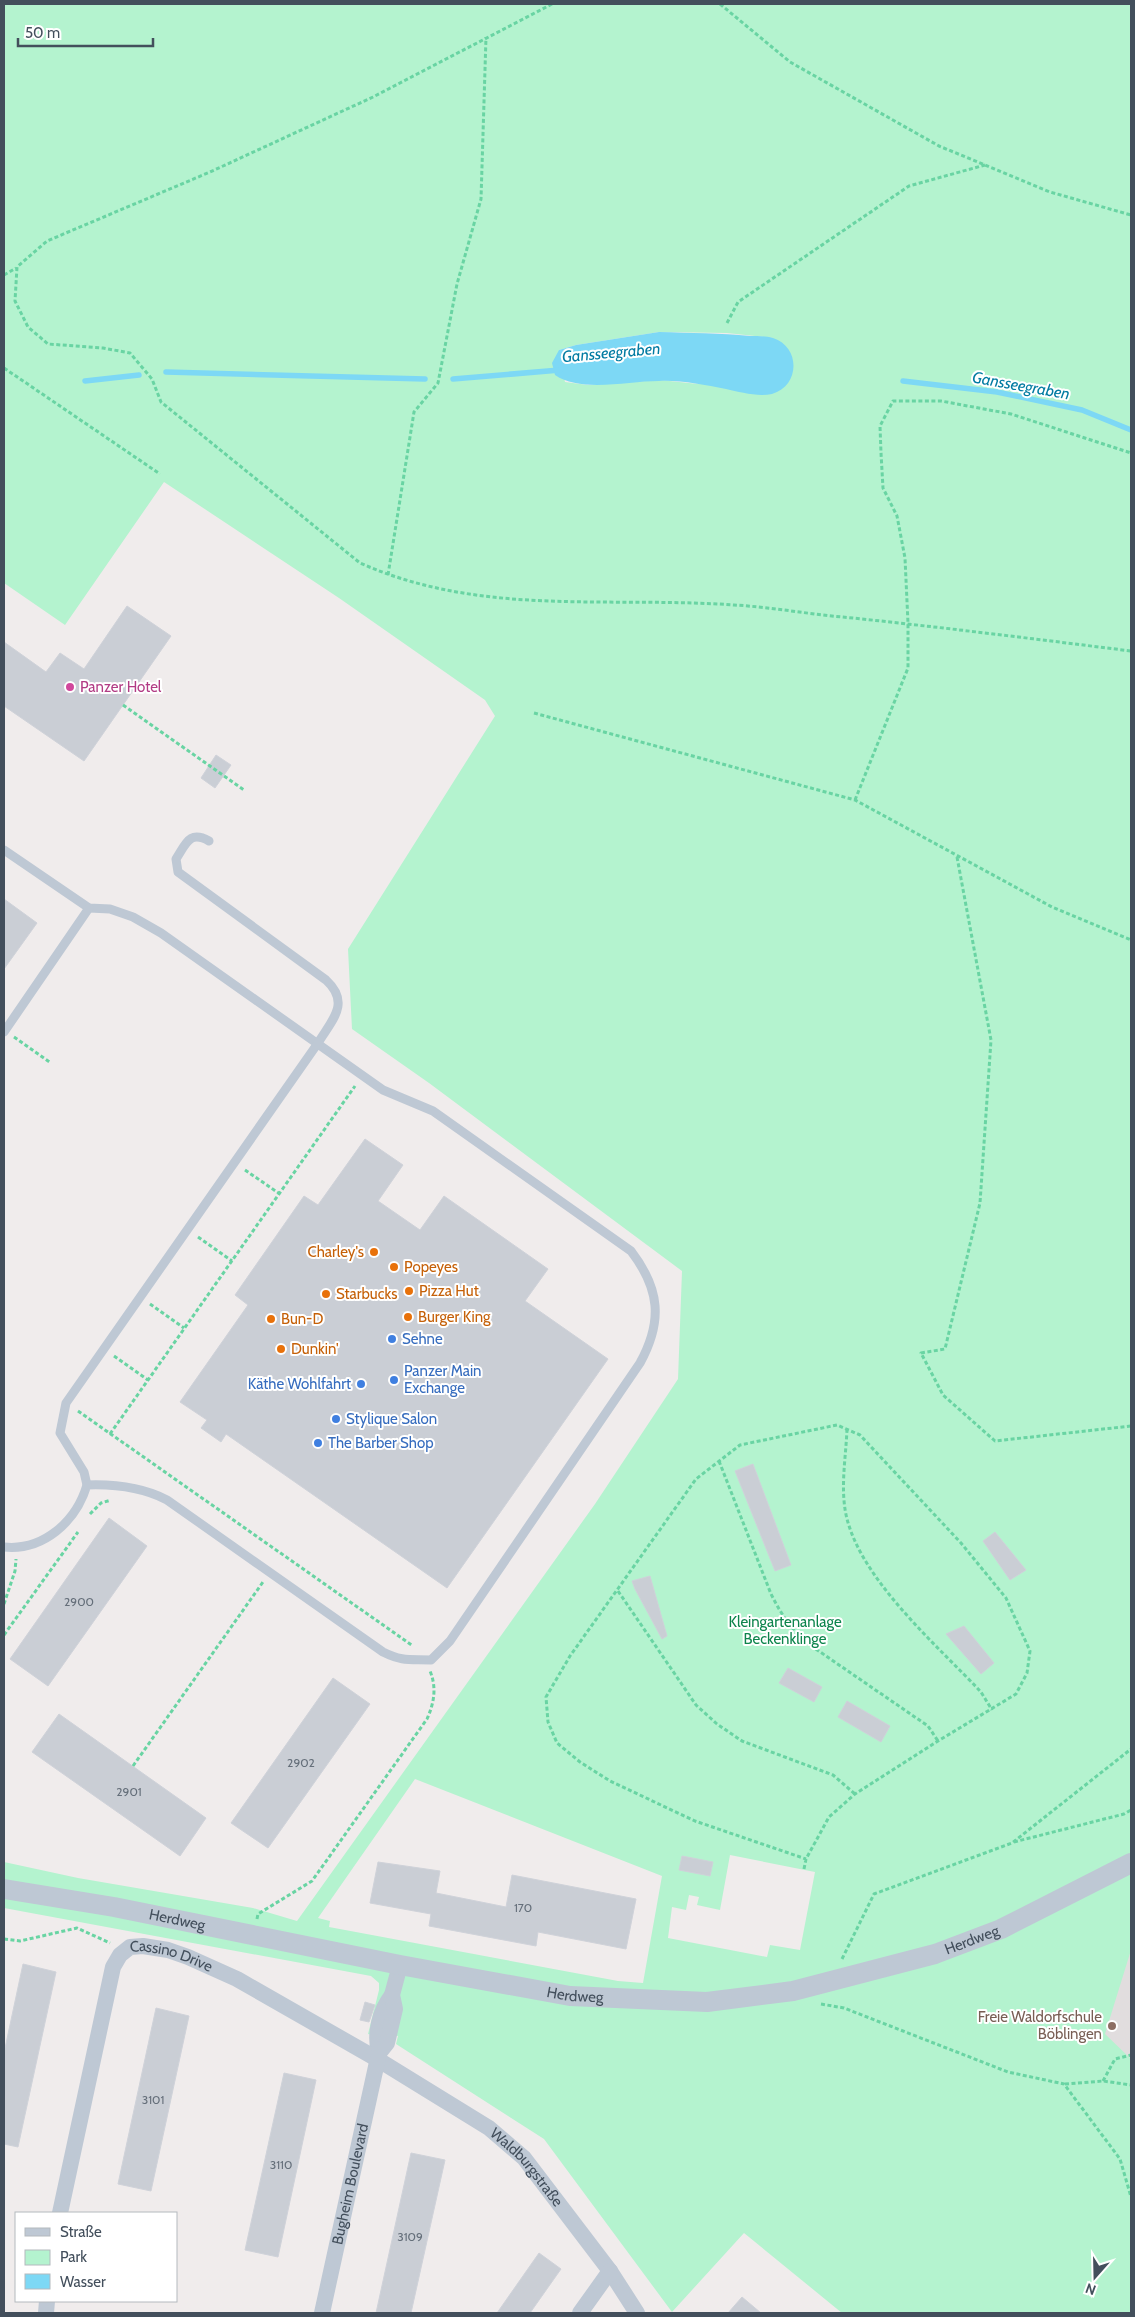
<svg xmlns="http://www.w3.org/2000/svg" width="1135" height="2317" font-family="Cabin,sans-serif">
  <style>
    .education { fill: #e1ddde }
    .green { fill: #b4f3cf; fill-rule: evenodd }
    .water { fill: #7dd8f5 }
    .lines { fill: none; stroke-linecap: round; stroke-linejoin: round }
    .stream { stroke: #7dd8f5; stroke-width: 5.5 }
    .building { fill: #caced5; stroke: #cfd2d9 }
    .path { stroke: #69d4a3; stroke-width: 3; stroke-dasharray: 4 2.5; stroke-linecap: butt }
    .service { stroke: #bec8d4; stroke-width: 9 }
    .minor { stroke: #bec8d4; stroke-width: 16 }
    .tertiary { stroke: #bec8d4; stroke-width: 20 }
    .hotel-dot { fill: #d1479c; stroke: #fff; stroke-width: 2 }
    .food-dot { fill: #e8710a; stroke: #fff; stroke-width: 2 }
    .shop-dot { fill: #3f7fe0; stroke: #fff; stroke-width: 2 }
    .education-dot { fill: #8d6e63; stroke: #fff; stroke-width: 2 }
    .labels { text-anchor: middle; stroke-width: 4; stroke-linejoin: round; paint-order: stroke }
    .number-label { font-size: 12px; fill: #656f7a }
    .hotel-label { font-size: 15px; fill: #b23c85; stroke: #fff; text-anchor: start }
    .food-label { font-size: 15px; fill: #c56008; stroke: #fff; text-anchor: start }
    .shop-label { font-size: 15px; fill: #366cbe; stroke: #fff; text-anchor: start }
    .park-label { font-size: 15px; fill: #0d844c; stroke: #fff }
    .street-label { font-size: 15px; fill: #434f5c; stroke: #fff }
    .education-label { font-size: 15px; fill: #785e54; stroke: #fff; text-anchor: end }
    .water-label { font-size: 16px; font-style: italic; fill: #027ba2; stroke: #fff }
  </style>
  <rect width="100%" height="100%" fill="#f0ecec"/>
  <polygon class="education" points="1131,1906 1131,2076 1085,2072"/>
  <path class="green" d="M16,4H1131V1950L1105,2034L1131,2059V2313H842L744,2233L672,2312L544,2139L396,2044L398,2036L384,2033L382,2037L368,2034L379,1990V1983L371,1976L4,1908V1862L78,1878L253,1908L297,1921L595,1504L678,1379L682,1271L429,1083L352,1029L348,949L495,716L485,700L339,598L164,482L65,625L4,583V5ZM659,332L727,333L773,338L698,384L660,380L588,385L565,382L559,350L576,345ZM415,1779L662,1876L643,1983L618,1981L329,1927L330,1921L318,1918ZM730,1855L815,1872L800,1950L770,1945L767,1957L668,1938L672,1907L686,1910L689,1895L699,1897L697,1905L720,1910Z"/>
  <path class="water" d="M659,332C690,333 720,333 750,336C758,336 766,336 773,338C801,347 800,386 772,394C757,397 740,392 726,389C704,385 681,380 659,381C628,381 581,393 555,375L552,363L559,350L576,345Z"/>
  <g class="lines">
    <g class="stream">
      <polyline points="166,372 425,379"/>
      <polyline points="453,379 560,370"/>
      <polyline points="85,381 139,375"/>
      <polyline points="903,381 997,392 1082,410 1131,430"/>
    </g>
  </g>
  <g class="building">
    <polygon points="127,606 171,636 84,761 4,706 4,642 46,672 60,653 84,669"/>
    <polygon points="216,755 231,765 215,788 201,778"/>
    <polygon points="4,899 37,923 4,969"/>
    <polygon points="365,1139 403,1165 378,1201 420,1230 444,1196 548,1269 525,1301 608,1359 447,1588 226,1434 221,1442 201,1428 207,1420 180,1402 248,1305 235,1295 304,1196 318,1205"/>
    <polygon points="753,1464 791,1565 775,1571 735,1471"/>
    <polygon points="109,1518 147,1546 48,1686 10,1659"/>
    <polygon points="995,1532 1026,1570 1010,1580 983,1541"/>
    <polygon points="650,1576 667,1636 662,1639 635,1589 632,1581"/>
    <polygon points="964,1626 994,1663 981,1674 946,1634"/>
    <polygon points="788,1668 822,1687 814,1702 779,1683"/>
    <polygon points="333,1678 370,1704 268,1848 231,1823"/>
    <polygon points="847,1701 890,1726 881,1742 838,1717"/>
    <polygon points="59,1714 206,1818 180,1856 32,1752"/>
    <polygon points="682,1856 713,1862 710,1876 679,1870"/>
    <polygon points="378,1862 440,1871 436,1893 506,1907 512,1875 636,1899 626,1949 538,1932 536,1946 429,1926 431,1914 370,1903"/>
    <polygon points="23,1964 56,1972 18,2147 4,2144 4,2053"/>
    <polygon points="365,2002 375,2005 369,2022 360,2020"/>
    <polygon points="156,2008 189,2016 151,2191 118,2184"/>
    <polygon points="284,2073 316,2080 278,2257 245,2250"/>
    <polygon points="411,2153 445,2160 411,2313 376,2313"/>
    <polygon points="539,2253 561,2269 530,2313 497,2313"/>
    <polygon points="742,2297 761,2313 728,2313"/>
  </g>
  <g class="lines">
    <g class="path">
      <path d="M552,4L373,97L210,172L47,241L17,267L15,301L28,327L48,344L103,348L130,353L152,379L161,402L360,563C482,617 606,596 734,605C771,607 807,614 843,617C940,627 1035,639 1131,651"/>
      <polyline points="720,4 790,62 939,146 1050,192 1131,215"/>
      <polyline points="4,275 16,268"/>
      <polyline points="727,323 738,302 909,186 985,165"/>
      <polyline points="4,368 160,474"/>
      <polyline points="388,575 414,412 438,383 457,284 481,199 486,37"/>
      <polyline points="123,705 244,790"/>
      <polyline points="534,713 855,800 1052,907 1131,940"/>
      <polyline points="855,800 908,668 908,623 905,558 897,516 883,488 881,453 880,426 893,401 941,401 1011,414 1131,453"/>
      <polyline points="957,857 991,1040 980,1203 945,1349 921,1353 943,1395 995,1441 1131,1426"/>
      <polyline points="14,1037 51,1063"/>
      <polyline points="245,1170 280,1194"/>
      <polyline points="198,1237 232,1261"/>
      <polyline points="150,1304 184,1328"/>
      <polyline points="114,1356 148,1380"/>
      <polyline points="78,1411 413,1646"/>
      <path d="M847,1429C846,1455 841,1483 845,1509C855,1575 936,1644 981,1692L992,1710"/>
      <polyline points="110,1434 355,1086"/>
      <path d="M719,1461L771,1594C781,1614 792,1631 810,1645L928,1726L938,1741"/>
      <polyline points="90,1514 101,1503 111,1500"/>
      <polyline points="618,1591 696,1705 717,1724 742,1741 833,1775 855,1794"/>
      <polyline points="4,1604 15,1571 16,1559"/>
      <polyline points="4,1635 78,1532"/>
      <polyline points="133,1766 263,1582"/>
      <polyline points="1014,1842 1124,1814 1131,1810"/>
      <polyline points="804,1869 806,1859 829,1817 855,1794 938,1741 1016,1694 1027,1673 1030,1651 1006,1598 961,1543 860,1435 837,1425 740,1445 696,1479 570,1656 546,1697 548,1722 557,1743 580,1762 610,1781 695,1821 806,1859"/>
      <path d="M257,1919L258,1914L312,1881L427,1719C434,1703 437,1688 430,1671"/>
      <polyline points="4,1939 20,1941 77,1928 110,1943"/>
      <polyline points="842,1959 874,1894 1012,1843 1131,1749"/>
      <polyline points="821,2004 844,2008 1008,2072 1064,2084 1120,2159 1131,2197"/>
      <polyline points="1103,2081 1115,2059 1131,2055"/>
      <polyline points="1065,2084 1103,2081 1131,2085"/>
    </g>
    <g class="service">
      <path d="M4,850L89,908L110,909L133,917L161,933L383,1090L433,1111L631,1251C660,1289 663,1321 640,1363L450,1641L431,1660C411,1659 403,1662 383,1652L167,1500C142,1487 115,1484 87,1485C76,1522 43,1551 4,1547"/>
      <polyline points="4,1032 89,908"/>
      <path d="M87,1485L84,1472L60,1433L66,1403L318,1043C332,1020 351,1003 326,980L178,872L176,859C186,844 189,830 209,841"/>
    </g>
    <g class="minor">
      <path d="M379,2053C374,2033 380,2011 392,1995"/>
      <path id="s1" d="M60,2213L113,1967L120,1955L130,1947L143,1946L168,1950L188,1957L237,1979L377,2059L489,2128L524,2158L610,2271L637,2313"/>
      <polyline points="46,2313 47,2301"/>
      <path id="s2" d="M322,2313L379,2053L387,2043L395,2009L392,1995L400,1965"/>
      <polyline points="580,2313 610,2271"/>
    </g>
    <path class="tertiary" id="s3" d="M4,1889L114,1907L400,1965L570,1996L707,2002L793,1991L935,1954L1001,1929L1131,1863"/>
  </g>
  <circle class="hotel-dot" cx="70" cy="687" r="5"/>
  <g class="food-dot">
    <circle cx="374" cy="1252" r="5"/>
    <circle cx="394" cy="1267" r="5"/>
    <circle cx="409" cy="1291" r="5"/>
    <circle cx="326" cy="1294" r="5"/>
    <circle cx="408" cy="1317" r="5"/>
    <circle cx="271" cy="1319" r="5"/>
    <circle cx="281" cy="1349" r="5"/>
  </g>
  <g class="shop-dot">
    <circle cx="392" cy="1339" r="5"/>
    <circle cx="394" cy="1380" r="5"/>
    <circle cx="361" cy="1384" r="5"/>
    <circle cx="336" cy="1419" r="5"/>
    <circle cx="318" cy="1443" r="5"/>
  </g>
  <circle class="education-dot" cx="1112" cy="2026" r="5"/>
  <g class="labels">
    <g class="number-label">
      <text x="79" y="1606">2900</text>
      <text x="301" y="1767">2902</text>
      <text x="129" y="1796">2901</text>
      <text x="523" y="1912">170</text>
      <text x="153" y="2104">3101</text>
      <text x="281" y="2169">3110</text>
      <text x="410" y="2241">3109</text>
    </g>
    <g class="hotel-label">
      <text x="80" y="692">Panzer Hotel</text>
    </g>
    <g class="food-label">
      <text x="364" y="1257" text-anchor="end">Charley's</text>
      <text x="404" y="1272">Popeyes</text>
      <text x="419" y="1296">Pizza Hut</text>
      <text x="336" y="1299">Starbucks</text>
      <text x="418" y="1322">Burger King</text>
      <text x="281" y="1324">Bun-D</text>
      <text x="291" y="1354">Dunkin'</text>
    </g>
    <g class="shop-label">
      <text x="402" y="1344">Sehne</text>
      <text x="404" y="1376">Panzer Main<tspan x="404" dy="17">Exchange</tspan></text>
      <text x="351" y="1389" text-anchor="end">Käthe Wohlfahrt</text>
      <text x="346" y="1424">Stylique Salon</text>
      <text x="328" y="1448">The Barber Shop</text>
    </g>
    <g class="park-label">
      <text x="785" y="1627">Kleingartenanlage<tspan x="785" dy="17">Beckenklinge</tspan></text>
    </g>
    <g class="street-label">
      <text dy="5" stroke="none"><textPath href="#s3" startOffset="176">Herdweg</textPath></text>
      <text dy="5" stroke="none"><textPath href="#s3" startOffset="986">Herdweg</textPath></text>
      <text dy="5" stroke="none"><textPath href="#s1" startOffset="321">Cassino Drive</textPath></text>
      <text dy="5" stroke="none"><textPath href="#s3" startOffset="581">Herdweg</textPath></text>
      <text dy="5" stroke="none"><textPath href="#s1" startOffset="739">Waldburgstraße</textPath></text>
      <text dy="5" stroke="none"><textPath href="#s2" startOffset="132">Bugheim Boulevard</textPath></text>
    </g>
    <g class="education-label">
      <text x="1102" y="2022">Freie Waldorfschule<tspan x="1102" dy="17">Böblingen</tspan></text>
    </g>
    <g class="water-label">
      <text transform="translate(611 352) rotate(-5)" y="6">Gansseegraben</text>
      <text transform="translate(1021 385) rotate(10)" y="6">Gansseegraben</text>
    </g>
  </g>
  <rect width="1135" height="2317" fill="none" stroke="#434f5c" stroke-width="10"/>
  <rect x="15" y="2212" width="162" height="90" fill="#ffffff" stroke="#b4b9be"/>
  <rect x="25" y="2228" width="25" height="8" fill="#bec8d4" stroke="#b4b9be"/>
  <text x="60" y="2237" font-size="15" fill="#434f5c">Straße</text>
  <rect x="25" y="2250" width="25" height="15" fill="#b4f3cf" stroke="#b4b9be"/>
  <text x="60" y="2262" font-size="15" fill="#434f5c">Park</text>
  <rect x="25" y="2274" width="25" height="15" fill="#7dd8f5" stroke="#b4b9be"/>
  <text x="60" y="2287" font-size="15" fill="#434f5c">Wasser</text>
  <g transform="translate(1095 2277) rotate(200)" stroke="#ffffff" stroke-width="4" paint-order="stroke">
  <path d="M0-4L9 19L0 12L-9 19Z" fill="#434f5c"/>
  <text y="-8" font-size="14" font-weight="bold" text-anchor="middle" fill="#434f5c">N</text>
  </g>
  <path d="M18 38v8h135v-8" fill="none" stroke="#434f5c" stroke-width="2.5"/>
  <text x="25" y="38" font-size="15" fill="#434f5c" stroke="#ffffff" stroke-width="4" paint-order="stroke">50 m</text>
</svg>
